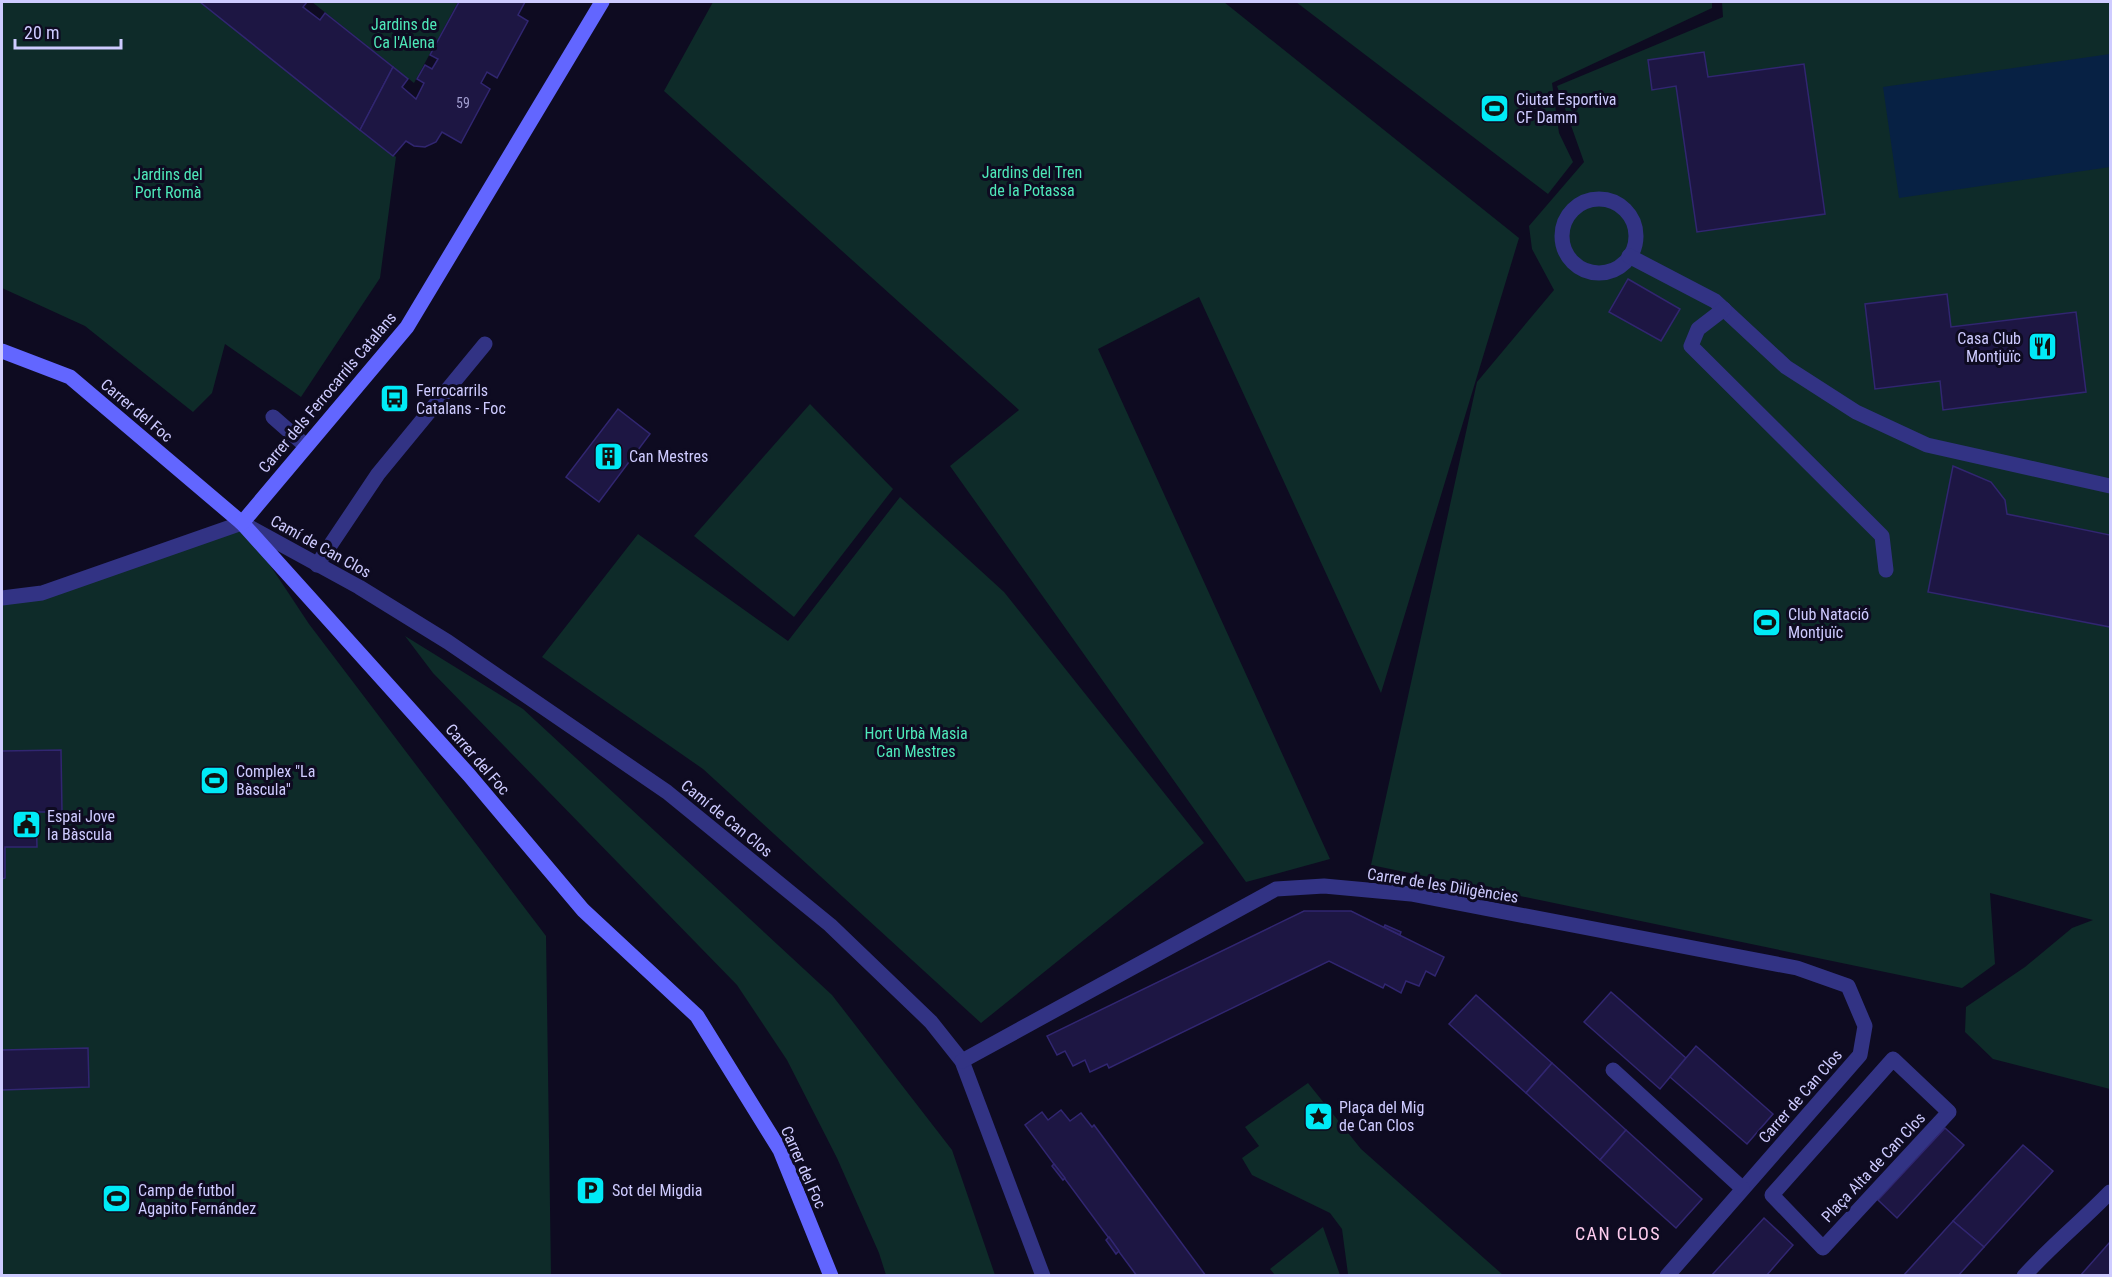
<svg xmlns="http://www.w3.org/2000/svg" width="2112" height="1277" font-family="'Roboto Condensed',sans-serif">
  <style>
    .green { fill: #0e2b29 }
    .water { fill: #072144 }
    .building { fill: #1d1643; stroke: #312671; stroke-width: 1.5 }
    .lines { fill: none; stroke-linecap: round; stroke-linejoin: round }
    .lane { stroke: #323384; stroke-width: 15 }
    .street { stroke: #323384; stroke-width: 15 }
    .secondary { stroke: #6266ff; stroke-width: 15 }
    .labels { text-anchor: middle; stroke-width: 6; stroke-linejoin: round; paint-order: stroke }
    .number-label { font-size: 14px; fill: #a29ed0 }
    .park-label { font-size: 16px; fill: #4ee8b9; stroke: #0e0b21 }
    .poi-label { font-size: 16px; fill: #cecbff; stroke: #0e0b21; text-anchor: start }
    .street-label { font-size: 16px; fill: #cecbff; stroke: #0e0b21 }
    .neighbourhood-label { font-size: 18px; letter-spacing: 1.5px; fill: #ffcdef; stroke: #0e0b21 }
  </style>
  <rect width="100%" height="100%" fill="#0e0b21"/>
  <g class="green">
    <polygon points="2,2 204,2 396,157 380,278 301,397 225,344 212,393 193,412 85,326 2,288"/>
    <polygon points="312,2 458,2 414,83"/>
    <polygon points="713,2 1224,2 1519,238 1381,693 1199,297 1098,349 1330,859 1246,882 950,466 1019,410 664,91"/>
    <polygon points="1296,2 1712,2 1712,8 1552,83 1559,133 1573,162 1548,194"/>
    <polygon points="1722,2 2110,2 2110,1089 1993,1059 1965,1032 1966,1007 2025,967 2072,928 2093,920 1990,893 1995,964 1962,988 1371,865 1477,382 1554,290 1532,249 1529,226 1584,162 1557,86 1723,17"/>
    <polygon points="810,404 893,489 794,617 694,536"/>
    <polygon points="900,497 1004,592 1204,843 981,1023 703,769 542,657 638,534 788,641"/>
    <polygon points="242,523 309,624 546,936 551,1275 2,1275 2,598"/>
    <polygon points="405,636 523,709 832,995 952,1150 995,1275 886,1275 879,1253 837,1158 787,1060 737,985 433,673"/>
    <polygon points="1308,1083 1361,1149 1503,1275 1348,1274 1342,1229 1330,1213 1252,1175 1242,1158 1259,1146 1245,1127"/>
    <polygon points="1323,1227 1340,1275 1275,1275 1270,1269"/>
  </g>
  <polygon class="water" points="2110,54 2110,167 1899,198 1883,87"/>
  <g class="building">
    <polygon points="200,2 307,2 303,7 320,20 325,13 393,67 360,130"/>
    <polygon points="459,2 525,2 518,15 528,21 497,78 487,72 481,83 490,89 461,143 442,132 436,142 425,147 414,146 406,141 393,156 360,130 393,67 408,79 402,87 416,99 424,83 417,79 425,65 432,69 438,59 430,55"/>
    <polygon points="1704,52 1708,77 1804,64 1825,214 1697,232 1676,86 1652,90 1648,60"/>
    <polygon points="1628,279 1680,309 1661,341 1609,312"/>
    <polygon points="1947,294 1951,327 2076,312 2086,392 1943,410 1940,381 1875,389 1865,304"/>
    <polygon points="618,409 650,434 599,502 566,477"/>
    <polygon points="1953,466 1991,482 2005,500 2007,514 2110,535 2110,627 1928,592"/>
    <polygon points="2,744 2,751 61,750 62,812 36,812 37,847 5,847 5,878 2,879"/>
    <polygon points="1304,911 1351,911 1444,957 1435,976 1426,971 1419,986 1406,981 1401,993 1385,984 1383,988 1329,961 1109,1068 1107,1064 1090,1072 1085,1060 1073,1066 1065,1051 1057,1055 1047,1036"/>
    <polygon points="1385,925 1401,932 1400,935 1384,927"/>
    <polygon points="1611,992 1686,1058 1660,1089 1584,1022"/>
    <polygon points="1476,995 1552,1063 1526,1093 1449,1024"/>
    <polygon points="1696,1046 1773,1114 1747,1144 1670,1077"/>
    <polygon points="88,1048 89,1087 2,1090 2,1050"/>
    <polygon points="1552,1063 1626,1130 1600,1160 1526,1093"/>
    <polygon points="1061,1110 1070,1121 1081,1113 1092,1127 1094,1125 1206,1276 1137,1276 1025,1125 1042,1112 1048,1120"/>
    <polygon points="1945,1128 1964,1145 1897,1218 1878,1200"/>
    <polygon points="1626,1130 1702,1199 1676,1228 1600,1160"/>
    <polygon points="2023,1145 2053,1171 1984,1247 1953,1221"/>
    <polygon points="1054,1164 1065,1178 1063,1180 1052,1166"/>
    <polygon points="1764,1218 1793,1245 1766,1276 1711,1276"/>
    <polygon points="1953,1221 1984,1247 1958,1276 1903,1276"/>
    <polygon points="1109,1237 1119,1251 1116,1254 1106,1240"/>
    <polygon points="2110,1242 2110,1276 2080,1276"/>
  </g>
  <g class="lines">
    <g class="lane">
      <circle cx="1599" cy="236" r="37"/>
      <polyline points="1629,256 1715,301 1786,367 1856,412 1927,445 2110,486"/>
      <polyline points="1724,309 1698,329 1691,346 1882,536 1886,570"/>
      <polyline points="273,417 306,446"/>
      <polyline points="317,565 378,474 485,344"/>
    </g>
    <g class="street">
      <polyline points="2,598 42,593 242,523 359,587 448,642 667,792 830,925 931,1022 962,1061 1043,1276"/>
      <polygon points="1893,1059 1949,1112 1823,1248 1772,1195"/>
      <polyline points="962,1061 1276,889 1324,886 1411,894 1797,968 1848,986 1865,1026 1860,1055 1667,1276"/>
      <polyline points="1613,1070 1742,1188"/>
      <path d="M2024,1276C2051,1246 2082,1221 2110,1192"/>
    </g>
    <g class="secondary">
      <polyline points="2,351 70,377 242,523 469,775 583,910 697,1016 780,1150 831,1276"/>
      <polyline points="242,523 407,327 602,2"/>
    </g>
  </g>
  <defs>
    <symbol id="stadium-square" viewBox="-11 -11 22 22"><rect x="-9" y="-9" width="18" height="18" rx="4" fill="#00eaf6" stroke="#0e0b21"/><path d="M0-5a6.5 5 0 1 0 0 10a6.5 5 0 1 0 0-10ZM-3.5-1.8h7v3.6h-7Z" fill="#111"/></symbol>
    <symbol id="restaurant-square" viewBox="-11 -11 22 22"><rect x="-9" y="-9" width="18" height="18" rx="4" fill="#00eaf6" stroke="#0e0b21"/><path d="M-5-6h1v4h1v-4h1v4h1v-4h1v5L-1.5 .5V6h-2V.5L-5-1ZM5-6V6H3V1.5H1.5Q1.5-4 5-6Z" fill="#111"/></symbol>
    <symbol id="bus-square" viewBox="-11 -11 22 22"><rect x="-9" y="-9" width="18" height="18" rx="4" fill="#00eaf6" stroke="#0e0b21"/><path d="M-5-6H5V4H4V6H2V4H-2V6H-4V4H-5ZM-3.5-4V0h7V-4ZM-3.5 1.2v1.5H-2V1.2ZM2 1.2v1.5H3.5V1.2Z" fill="#111"/></symbol>
    <symbol id="building-square" viewBox="-11 -11 22 22"><rect x="-9" y="-9" width="18" height="18" rx="4" fill="#00eaf6" stroke="#0e0b21"/><path d="M-4-6H4V6H1V3H-1V6H-4ZM-2.5-4.3h1.7v1.8h-1.7ZM.8-4.3h1.7v1.8H.8ZM-2.5-1h1.7V.8h-1.7ZM.8-1h1.7V.8H.8Z" fill="#111"/></symbol>
    <symbol id="civic-square" viewBox="-11 -11 22 22"><rect x="-9" y="-9" width="18" height="18" rx="4" fill="#00eaf6" stroke="#0e0b21"/><path d="M-.6-6.5H3V-4.5H.6V-3L4-1V1h2V6H-6V1h2V-1L-.6-3ZM-1.2 2.5V6h2.4V2.5Z" fill="#111"/></symbol>
    <symbol id="sight-square" viewBox="-11 -11 22 22"><rect x="-9" y="-9" width="18" height="18" rx="4" fill="#00eaf6" stroke="#0e0b21"/><path d="M0-6L1.8-2.2L6-1.7L2.9 1.2L3.7 5.4L0 3.3L-3.7 5.4L-2.9 1.2L-6-1.7L-1.8-2.2Z" fill="#111"/></symbol>
    <symbol id="parking-square" viewBox="-11 -11 22 22"><rect x="-9" y="-9" width="18" height="18" rx="4" fill="#00eaf6" stroke="#0e0b21"/><path d="M-3.5-5.5H1a3.5 3.5 0 0 1 0 7H-1V5.5H-3.5ZM-1-3.4V-.6H.8a1.4 1.4 0 0 0 0-2.8Z" fill="#111"/></symbol>
  </defs>
  <g fill-rule="evenodd">
    <use href="#stadium-square" x="1478" y="92" width="33" height="33"/>
    <use href="#restaurant-square" x="2026" y="330" width="33" height="33"/>
    <use href="#bus-square" x="378" y="382" width="33" height="33"/>
    <use href="#building-square" x="592" y="440" width="33" height="33"/>
    <use href="#stadium-square" x="1750" y="606" width="33" height="33"/>
    <use href="#stadium-square" x="198" y="764" width="33" height="33"/>
    <use href="#civic-square" x="10" y="808" width="33" height="33"/>
    <use href="#sight-square" x="1302" y="1100" width="33" height="33"/>
    <use href="#parking-square" x="574" y="1174" width="33" height="33"/>
    <use href="#stadium-square" x="100" y="1182" width="33" height="33"/>
  </g>
  <g class="labels">
    <g class="number-label">
      <text x="463" y="108">59</text>
    </g>
    <g class="park-label">
      <text x="404" y="30">Jardins de<tspan x="404" dy="18">Ca l'Alena</tspan></text>
      <text x="1032" y="178">Jardins del Tren<tspan x="1032" dy="18">de la Potassa</tspan></text>
      <text x="168" y="180">Jardins del<tspan x="168" dy="18">Port Romà</tspan></text>
      <text x="916" y="739">Hort Urbà Masia<tspan x="916" dy="18">Can Mestres</tspan></text>
    </g>
    <g class="poi-label">
      <text x="1516" y="105">Ciutat Esportiva<tspan x="1516" dy="18">CF Damm</tspan></text>
      <text x="2021" y="344" text-anchor="end">Casa Club<tspan x="2021" dy="18">Montjuïc</tspan></text>
      <text x="416" y="396">Ferrocarrils<tspan x="416" dy="18">Catalans - Foc</tspan></text>
      <text x="629" y="462">Can Mestres</text>
      <text x="1788" y="620">Club Natació<tspan x="1788" dy="18">Montjuïc</tspan></text>
      <text x="236" y="777">Complex "La<tspan x="236" dy="18">Bàscula"</tspan></text>
      <text x="47" y="822">Espai Jove<tspan x="47" dy="18">la Bàscula</tspan></text>
      <text x="1339" y="1113">Plaça del Mig<tspan x="1339" dy="18">de Can Clos</tspan></text>
      <text x="138" y="1196">Camp de futbol<tspan x="138" dy="18">Agapito Fernández</tspan></text>
      <text x="612" y="1196">Sot del Migdia</text>
    </g>
    <g class="street-label">
      <text transform="translate(327 392) rotate(-50)" y="6">Carrer dels Ferrocarrils Catalans</text>
      <text transform="translate(137 410) rotate(40)" y="6">Carrer del Foc</text>
      <text transform="translate(321 546) rotate(29)" y="6">Camí de Can Clos</text>
      <text transform="translate(478 759) rotate(49)" y="6">Carrer del Foc</text>
      <text transform="translate(727 818) rotate(39)" y="6">Camí de Can Clos</text>
      <text transform="translate(1443 885) rotate(9)" y="6">Carrer de les Diligències</text>
      <text transform="translate(1800 1096) rotate(-49)" y="6">Carrer de Can Clos</text>
      <text transform="translate(804 1167) rotate(66)" y="6">Carrer del Foc</text>
      <text transform="translate(1873 1167) rotate(-47)" y="6">Plaça Alta de Can Clos</text>
    </g>
    <g class="neighbourhood-label">
      <text x="1618" y="1240">CAN CLOS</text>
    </g>
  </g>
  <rect width="2112" height="1277" fill="none" stroke="#cecbff" stroke-width="6"/>
  <path d="M15 39v9h106v-9" fill="none" stroke="#cecbff" stroke-width="3"/>
  <text x="24" y="39" font-size="18" fill="#cecbff" stroke="#0e0b21" stroke-width="4.5" paint-order="stroke">20 m</text>
</svg>
